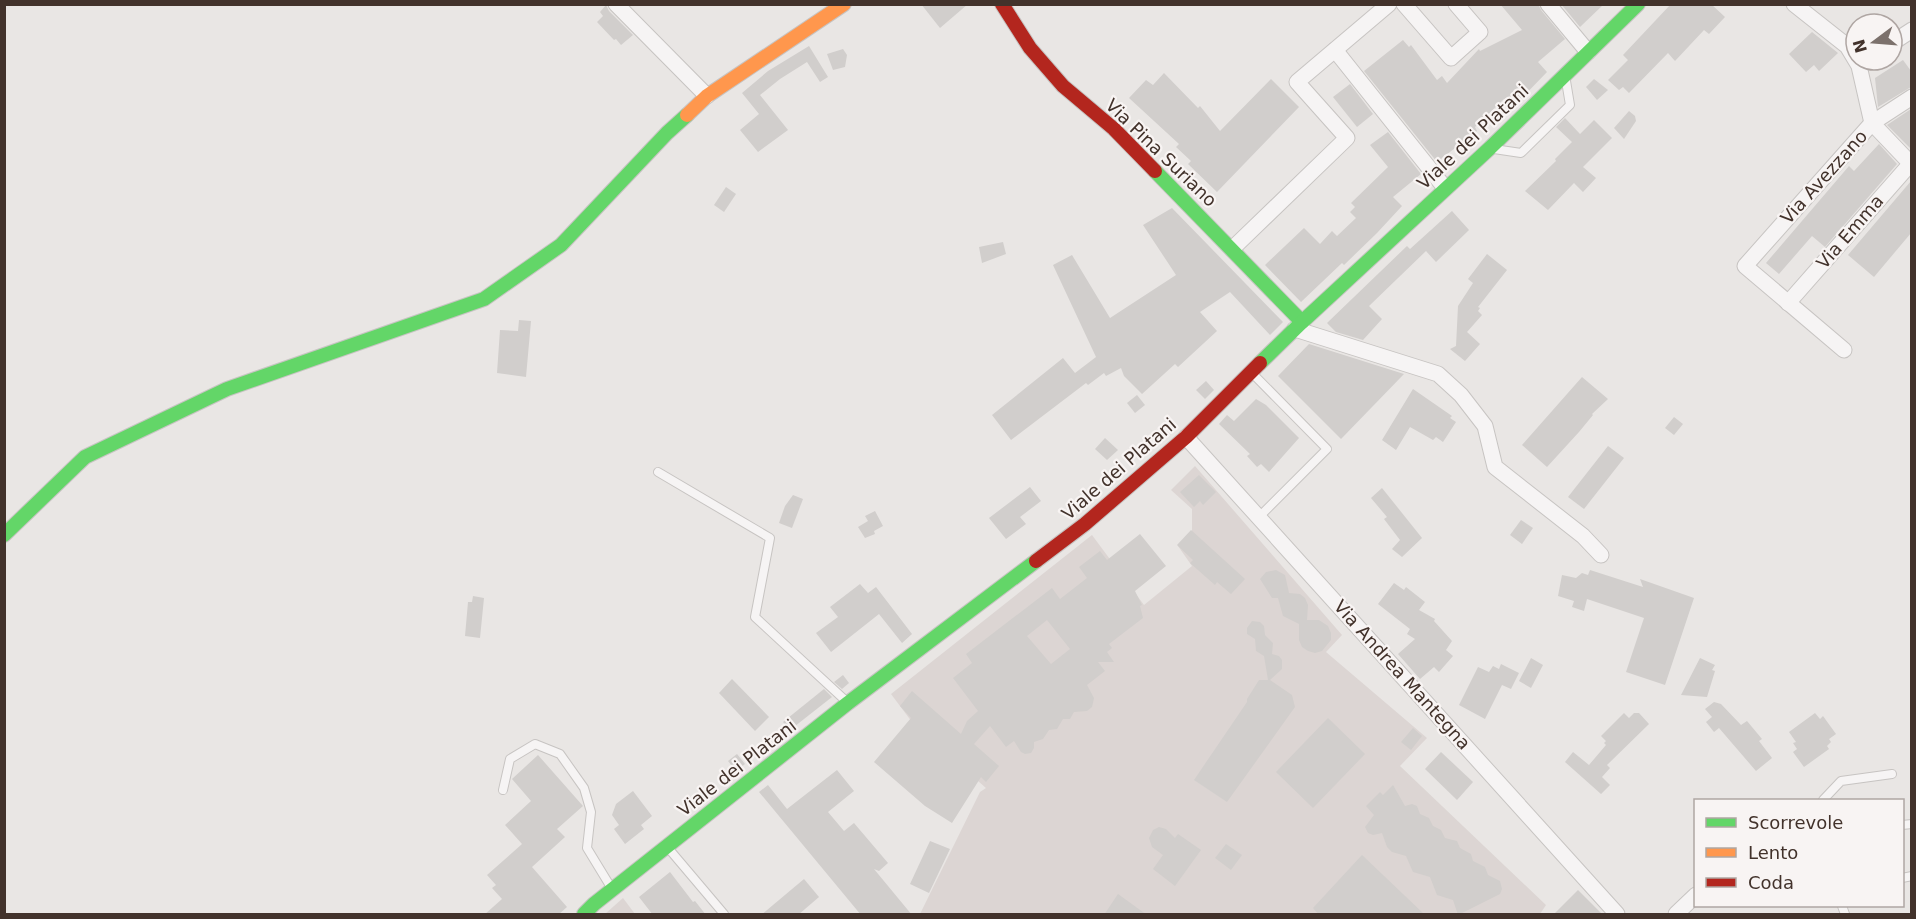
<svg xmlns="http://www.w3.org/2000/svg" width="1916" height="919" font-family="'DejaVu Sans',sans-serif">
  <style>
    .built { fill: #dcd5d3 }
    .building { fill: #d1cecc; fill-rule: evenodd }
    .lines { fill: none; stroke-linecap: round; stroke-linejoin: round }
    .lane-casing { stroke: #c7c4c2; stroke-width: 10 }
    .street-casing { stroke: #c7c4c2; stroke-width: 17 }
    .fast-casing { stroke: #c7c4c2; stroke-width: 16 }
    .slow-casing { stroke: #c7c4c2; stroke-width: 16 }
    .jam-casing { stroke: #c7c4c2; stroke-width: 16 }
    .lane { stroke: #f6f4f4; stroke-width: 8 }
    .street { stroke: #f6f4f4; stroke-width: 15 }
    .fast { stroke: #63d668; stroke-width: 14 }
    .slow { stroke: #ff974d; stroke-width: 14 }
    .jam { stroke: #b3261e; stroke-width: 14 }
    .labels { text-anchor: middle; stroke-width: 4.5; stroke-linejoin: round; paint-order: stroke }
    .street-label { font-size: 18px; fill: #42322b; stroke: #f8f4f3 }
  </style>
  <rect width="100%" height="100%" fill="#e9e6e4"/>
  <g class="built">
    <polygon points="1195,466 1342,635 1326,652 1427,738 1400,766 1546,905 1540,914 920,914 980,792 986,788 915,726 891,694 1092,535 1144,605 1192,566 1178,546 1192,532 1192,509 1171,490"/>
    <polygon points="623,898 635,914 605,914"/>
  </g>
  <g class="building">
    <polygon points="921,4 968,4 940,28"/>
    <polygon points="1500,4 1538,4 1541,10 1565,39 1538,62 1547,72 1513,107 1504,99 1475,127 1477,131 1437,162 1364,71 1403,40 1409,47 1411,45 1437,80 1442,76 1447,83 1479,49 1480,51 1522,30"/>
    <polygon points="1561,4 1604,4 1580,27"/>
    <polygon points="1671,4 1711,4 1725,17 1709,34 1704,30 1675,61 1668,53 1629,93 1623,87 1619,90 1608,80 1628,60 1623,55"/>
    <polygon points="606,5 609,11 633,35 621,45 616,39 614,40 597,22 603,16 600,12"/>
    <polygon points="1812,32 1838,53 1819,71 1814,65 1806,72 1789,54"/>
    <polygon points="809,46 828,77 820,82 807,62 780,79 760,95 788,130 758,152 740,130 759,114 742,93 768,71"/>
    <polygon points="843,49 847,55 845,67 833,70 827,54"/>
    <polygon points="1903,60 1911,71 1911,87 1878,107 1875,78"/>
    <polygon points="1164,73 1198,108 1200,106 1220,131 1271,79 1299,107 1217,192 1188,164 1191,161 1176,147 1179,144 1129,98 1146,80 1153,85"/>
    <polygon points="1594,79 1608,90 1597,100 1586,87"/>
    <polygon points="1350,84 1373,114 1357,127 1333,97"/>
    <polygon points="1911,109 1911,149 1887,125"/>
    <polygon points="1629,111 1635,116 1636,121 1624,139 1614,128"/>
    <polygon points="1565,118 1580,134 1594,120 1612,138 1583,167 1596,178 1583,192 1574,183 1548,210 1525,191 1556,161 1555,159 1572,142 1556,127"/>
    <polygon points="1388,132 1421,174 1393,197 1402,206 1377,233 1344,265 1342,263 1301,302 1265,265 1304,228 1320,244 1332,231 1337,236 1356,218 1350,212 1355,207 1351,203 1388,167 1370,145"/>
    <polygon points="1879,144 1897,164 1825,247 1812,236 1779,274 1766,263 1849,166 1854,171"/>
    <polygon points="1911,181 1911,233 1874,277 1848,255"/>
    <polygon points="726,187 736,194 724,212 714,205"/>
    <polygon points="1172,208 1283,322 1270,335 1230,292 1200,312 1217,331 1178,367 1175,364 1142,394 1124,376 1121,368 1106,376 1104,373 1088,385 1086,383 1011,440 992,415 1063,358 1075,373 1096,357 1053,265 1072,255 1110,318 1176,275 1143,225"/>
    <polygon points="1452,211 1469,230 1436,262 1426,251 1369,306 1382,319 1363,340 1336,332 1327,323 1407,246 1410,249"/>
    <polygon points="1003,242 1006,254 982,263 979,247"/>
    <polygon points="1487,254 1507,270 1478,307 1480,308 1478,311 1482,315 1467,332 1480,344 1465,361 1450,349 1456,346 1458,306 1473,283 1468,279"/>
    <polygon points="519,320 531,321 526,377 497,373 500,330 518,331"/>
    <polygon points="1309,344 1404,374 1341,439 1278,376"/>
    <polygon points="1582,377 1608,399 1592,414 1593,415 1579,432 1547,467 1522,445"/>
    <polygon points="1206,381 1214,390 1205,399 1196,390"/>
    <polygon points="1413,389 1452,416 1450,418 1456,422 1443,442 1436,437 1433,440 1410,427 1396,450 1382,440"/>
    <polygon points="1137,395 1145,405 1135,413 1127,403"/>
    <polygon points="1256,399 1266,405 1299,438 1269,472 1261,464 1257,467 1247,456 1250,454 1219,424 1227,415 1234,421"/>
    <polygon points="1674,417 1683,424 1674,435 1665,428"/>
    <polygon points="1105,438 1118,450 1107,460 1095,449"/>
    <polygon points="1608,446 1624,458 1584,509 1568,497"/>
    <polygon points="1199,475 1216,492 1203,505 1200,501 1194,507 1180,492"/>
    <polygon points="1030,487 1041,501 1020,517 1026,524 1006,539 989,518"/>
    <polygon points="1382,488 1422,538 1402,557 1392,549 1400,540 1384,519 1387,517 1371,498"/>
    <polygon points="793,495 803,499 792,528 779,523 785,506"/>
    <polygon points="875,511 883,526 874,531 875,534 865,538 858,527 868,521 865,516"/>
    <polygon points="1521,520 1533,528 1522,544 1510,535"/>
    <polygon points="1191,530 1245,579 1231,594 1217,582 1215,585 1190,563 1193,560 1177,545"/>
    <path d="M1140,534L1166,566L1135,591L1142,605L1140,606L1143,618L1109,644L1112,648L1107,652L1114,662H1098L1105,671L1087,685L1094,698L1092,707L1087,711L1074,712L1070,719H1063L1057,729L1049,730L1043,739L1034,742V748L1031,753L1025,754L1021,752L1014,741L1006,747L990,726L974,744L999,766L986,782L981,777L952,823L925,806L874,762L911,718L900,706L912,691L961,734L967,721L978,711L953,678L972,663L966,654L1052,588L1060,599L1087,578L1079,567L1100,551L1107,560ZM1047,620L1070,649L1051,664L1027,636Z"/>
    <polygon points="1276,570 1285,575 1289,593 1300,594 1305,598 1308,605 1307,620 1319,620 1328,626 1331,633 1331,640 1322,651 1315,653 1308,651 1302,647 1299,640 1299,624 1283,616 1278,598 1272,598 1260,579 1266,572"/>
    <polygon points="1590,570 1643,587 1640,579 1694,598 1665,685 1626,672 1644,618 1587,599 1584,611 1572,607 1574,601 1558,596 1562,575 1576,578 1582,573 1588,575"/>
    <polygon points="1394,583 1404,590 1406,587 1425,602 1419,610 1435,619 1434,621 1452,641 1446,650 1453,656 1439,672 1434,667 1420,679 1398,654 1415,639 1407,634 1410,629 1378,604"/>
    <polygon points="860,584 868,593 876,587 912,634 902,643 879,614 831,652 816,633 838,617 830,607"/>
    <polygon points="473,596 484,598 480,638 465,636 468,602 472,602"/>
    <polygon points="1252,621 1260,622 1264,626 1265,635 1273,643 1272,654 1279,656 1282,660 1282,669 1270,680 1292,695 1295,707 1227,802 1194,780 1247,702 1247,699 1259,680 1268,680 1264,656 1256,651 1255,639 1247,634 1247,628"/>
    <polygon points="1531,658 1543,665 1531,688 1519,681"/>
    <polygon points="1700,658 1715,665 1712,670 1715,671 1707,697 1681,695"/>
    <polygon points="1501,664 1519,673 1511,689 1502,685 1485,719 1459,705 1478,667 1489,672 1493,666 1499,669"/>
    <polygon points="843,675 849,683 842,689 834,682"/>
    <polygon points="732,679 769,717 755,731 719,693"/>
    <polygon points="824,689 832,697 790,730 783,722"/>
    <polygon points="1714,702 1721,704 1741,725 1747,721 1762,739 1759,741 1772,758 1756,771 1719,728 1714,732 1706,722 1712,717 1705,709"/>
    <polygon points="1624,713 1629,718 1634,713 1639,713 1649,724 1607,765 1610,768 1602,777 1610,785 1601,794 1565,762 1573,752 1589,765 1606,745 1604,743 1606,741 1601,736"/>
    <polygon points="1815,713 1820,719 1823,716 1836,734 1829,739 1831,742 1827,746 1829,749 1804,767 1793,752 1797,749 1793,743 1796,742 1789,732"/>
    <polygon points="1328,718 1365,754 1313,808 1276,772"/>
    <polygon points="1413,728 1422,736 1411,750 1401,742"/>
    <polygon points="1441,752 1473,782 1457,800 1425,769"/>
    <polygon points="737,754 745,764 736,771 728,761"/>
    <polygon points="538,755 583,806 557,829 565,837 532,867 567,907 558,915 484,915 502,899 492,888 496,885 487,875 522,844 505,825 531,801 512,779"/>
    <polygon points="837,770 854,791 828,812 844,831 854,823 888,863 879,871 874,869 912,915 861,915 759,792 768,785 787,809"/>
    <polygon points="1393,785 1405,806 1412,804 1417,806 1420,814 1429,818 1433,826 1441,830 1445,838 1457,841 1460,848 1471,854 1473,861 1485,867 1488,875 1500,881 1502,889 1500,894 1458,915 1453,900 1437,895 1430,877 1413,872 1406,856 1392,852 1387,847 1382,833 1373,835 1368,833 1365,827 1374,815 1366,806 1380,792 1383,795"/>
    <polygon points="633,791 652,816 641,825 644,829 625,844 614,829 619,825 612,815 616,804"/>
    <polygon points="1159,827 1166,829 1175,838 1178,834 1201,850 1175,886 1153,869 1163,855 1152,847 1149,838 1153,830"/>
    <polygon points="930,841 950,849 929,893 910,884"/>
    <polygon points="1226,844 1242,855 1231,870 1215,858"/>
    <polygon points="1362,855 1425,915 1319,915 1313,908"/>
    <polygon points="670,872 693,902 695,901 706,915 653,915 639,897"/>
    <polygon points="804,879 819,897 798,915 761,915"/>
    <polygon points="1578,890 1603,915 1553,915"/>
    <polygon points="1118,894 1147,915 1104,915"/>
  </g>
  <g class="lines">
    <defs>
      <g id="lane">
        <polyline points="1494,149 1521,153 1570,105 1566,81"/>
        <polyline points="1252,373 1327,449 1259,517"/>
        <polyline points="658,472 770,538 755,617 846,701"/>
        <polyline points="503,790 510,759 535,744 560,754 584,788 591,812 587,848 612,889"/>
        <polyline points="1823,800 1841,781 1892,774"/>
        <polyline points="1902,825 1912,824"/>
        <polyline points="669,849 724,914"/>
        <polyline points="1902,878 1912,876"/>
        <polyline points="1842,906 1845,914"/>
      </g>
      <g id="street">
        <polyline points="616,4 707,96"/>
        <polyline points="1404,4 1451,58 1480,32 1456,4"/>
        <polyline points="1548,4 1588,52"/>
        <polyline points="1794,4 1847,46 1859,66 1872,123 1912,165"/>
        <polyline points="1892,43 1912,30"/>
        <polyline points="1335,50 1445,188"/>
        <polyline points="1232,249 1347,138 1297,82 1389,4"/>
        <polyline points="1788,303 1912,162"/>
        <polyline points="1295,329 1438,374 1461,395 1485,426 1495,467 1583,536 1601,555"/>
        <polyline points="1844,350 1745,266 1872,123 1912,97"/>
        <polyline points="1186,437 1617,914"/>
        <polyline points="1676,914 1696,895"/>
      </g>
      <g id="fast">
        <polyline points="1155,171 1302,322"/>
        <polyline points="1260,363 1302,322 1490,148 1638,4"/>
        <polyline points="4,535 85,457 227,389 484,299 561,245 667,133 687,115"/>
        <polyline points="584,914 594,904 848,703 1036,561"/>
      </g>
      <polyline id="slow" points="687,115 707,96 844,4"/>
      <g id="jam">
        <polyline points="1002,4 1030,48 1063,86 1114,129 1155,171"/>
        <polyline points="1036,561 1085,524 1186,437 1260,363"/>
      </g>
    </defs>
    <use href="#lane" class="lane-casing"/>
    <use href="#street" class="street-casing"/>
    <use href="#fast" class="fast-casing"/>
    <use href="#slow" class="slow-casing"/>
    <use href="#jam" class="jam-casing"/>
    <use href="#lane" class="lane"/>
    <use href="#street" class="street"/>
    <use href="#fast" class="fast"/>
    <use href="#slow" class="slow"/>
    <use href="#jam" class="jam"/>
  </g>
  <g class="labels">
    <g class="street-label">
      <text transform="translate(1473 137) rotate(-43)" y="6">Viale dei Platani</text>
      <text transform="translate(1161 153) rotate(44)" y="6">Via Pina Suriano</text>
      <text transform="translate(1824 177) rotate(-48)" y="6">Via Avezzano</text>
      <text transform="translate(1850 232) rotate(-49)" y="6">Via Emma</text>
      <text transform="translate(1119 469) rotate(-41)" y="6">Viale dei Platani</text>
      <text transform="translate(1402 675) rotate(48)" y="6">Via Andrea Mantegna</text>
      <text transform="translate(737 768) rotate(-38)" y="6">Viale dei Platani</text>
    </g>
  </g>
  <rect width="1916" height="919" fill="none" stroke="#42322b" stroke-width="12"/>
  <rect x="1694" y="799" width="210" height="108" fill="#f8f4f3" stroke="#afa6a3" stroke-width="1.5"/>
  <rect x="1706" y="818" width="30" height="9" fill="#63d668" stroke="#afa6a3" stroke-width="1.5"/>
  <text x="1748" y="829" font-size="18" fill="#42322b">Scorrevole</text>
  <rect x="1706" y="848" width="30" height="9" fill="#ff974d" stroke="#afa6a3" stroke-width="1.5"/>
  <text x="1748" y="859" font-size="18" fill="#42322b">Lento</text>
  <rect x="1706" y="878" width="30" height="9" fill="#b3261e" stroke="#afa6a3" stroke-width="1.5"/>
  <text x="1748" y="889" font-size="18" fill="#42322b">Coda</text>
  <g transform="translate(1874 42) rotate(254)"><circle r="28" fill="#f8f4f3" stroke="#afa6a3" stroke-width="1.5"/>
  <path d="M0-4.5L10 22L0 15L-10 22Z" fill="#7c716c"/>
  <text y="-9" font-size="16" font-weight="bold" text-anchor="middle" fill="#42322b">N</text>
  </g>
</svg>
